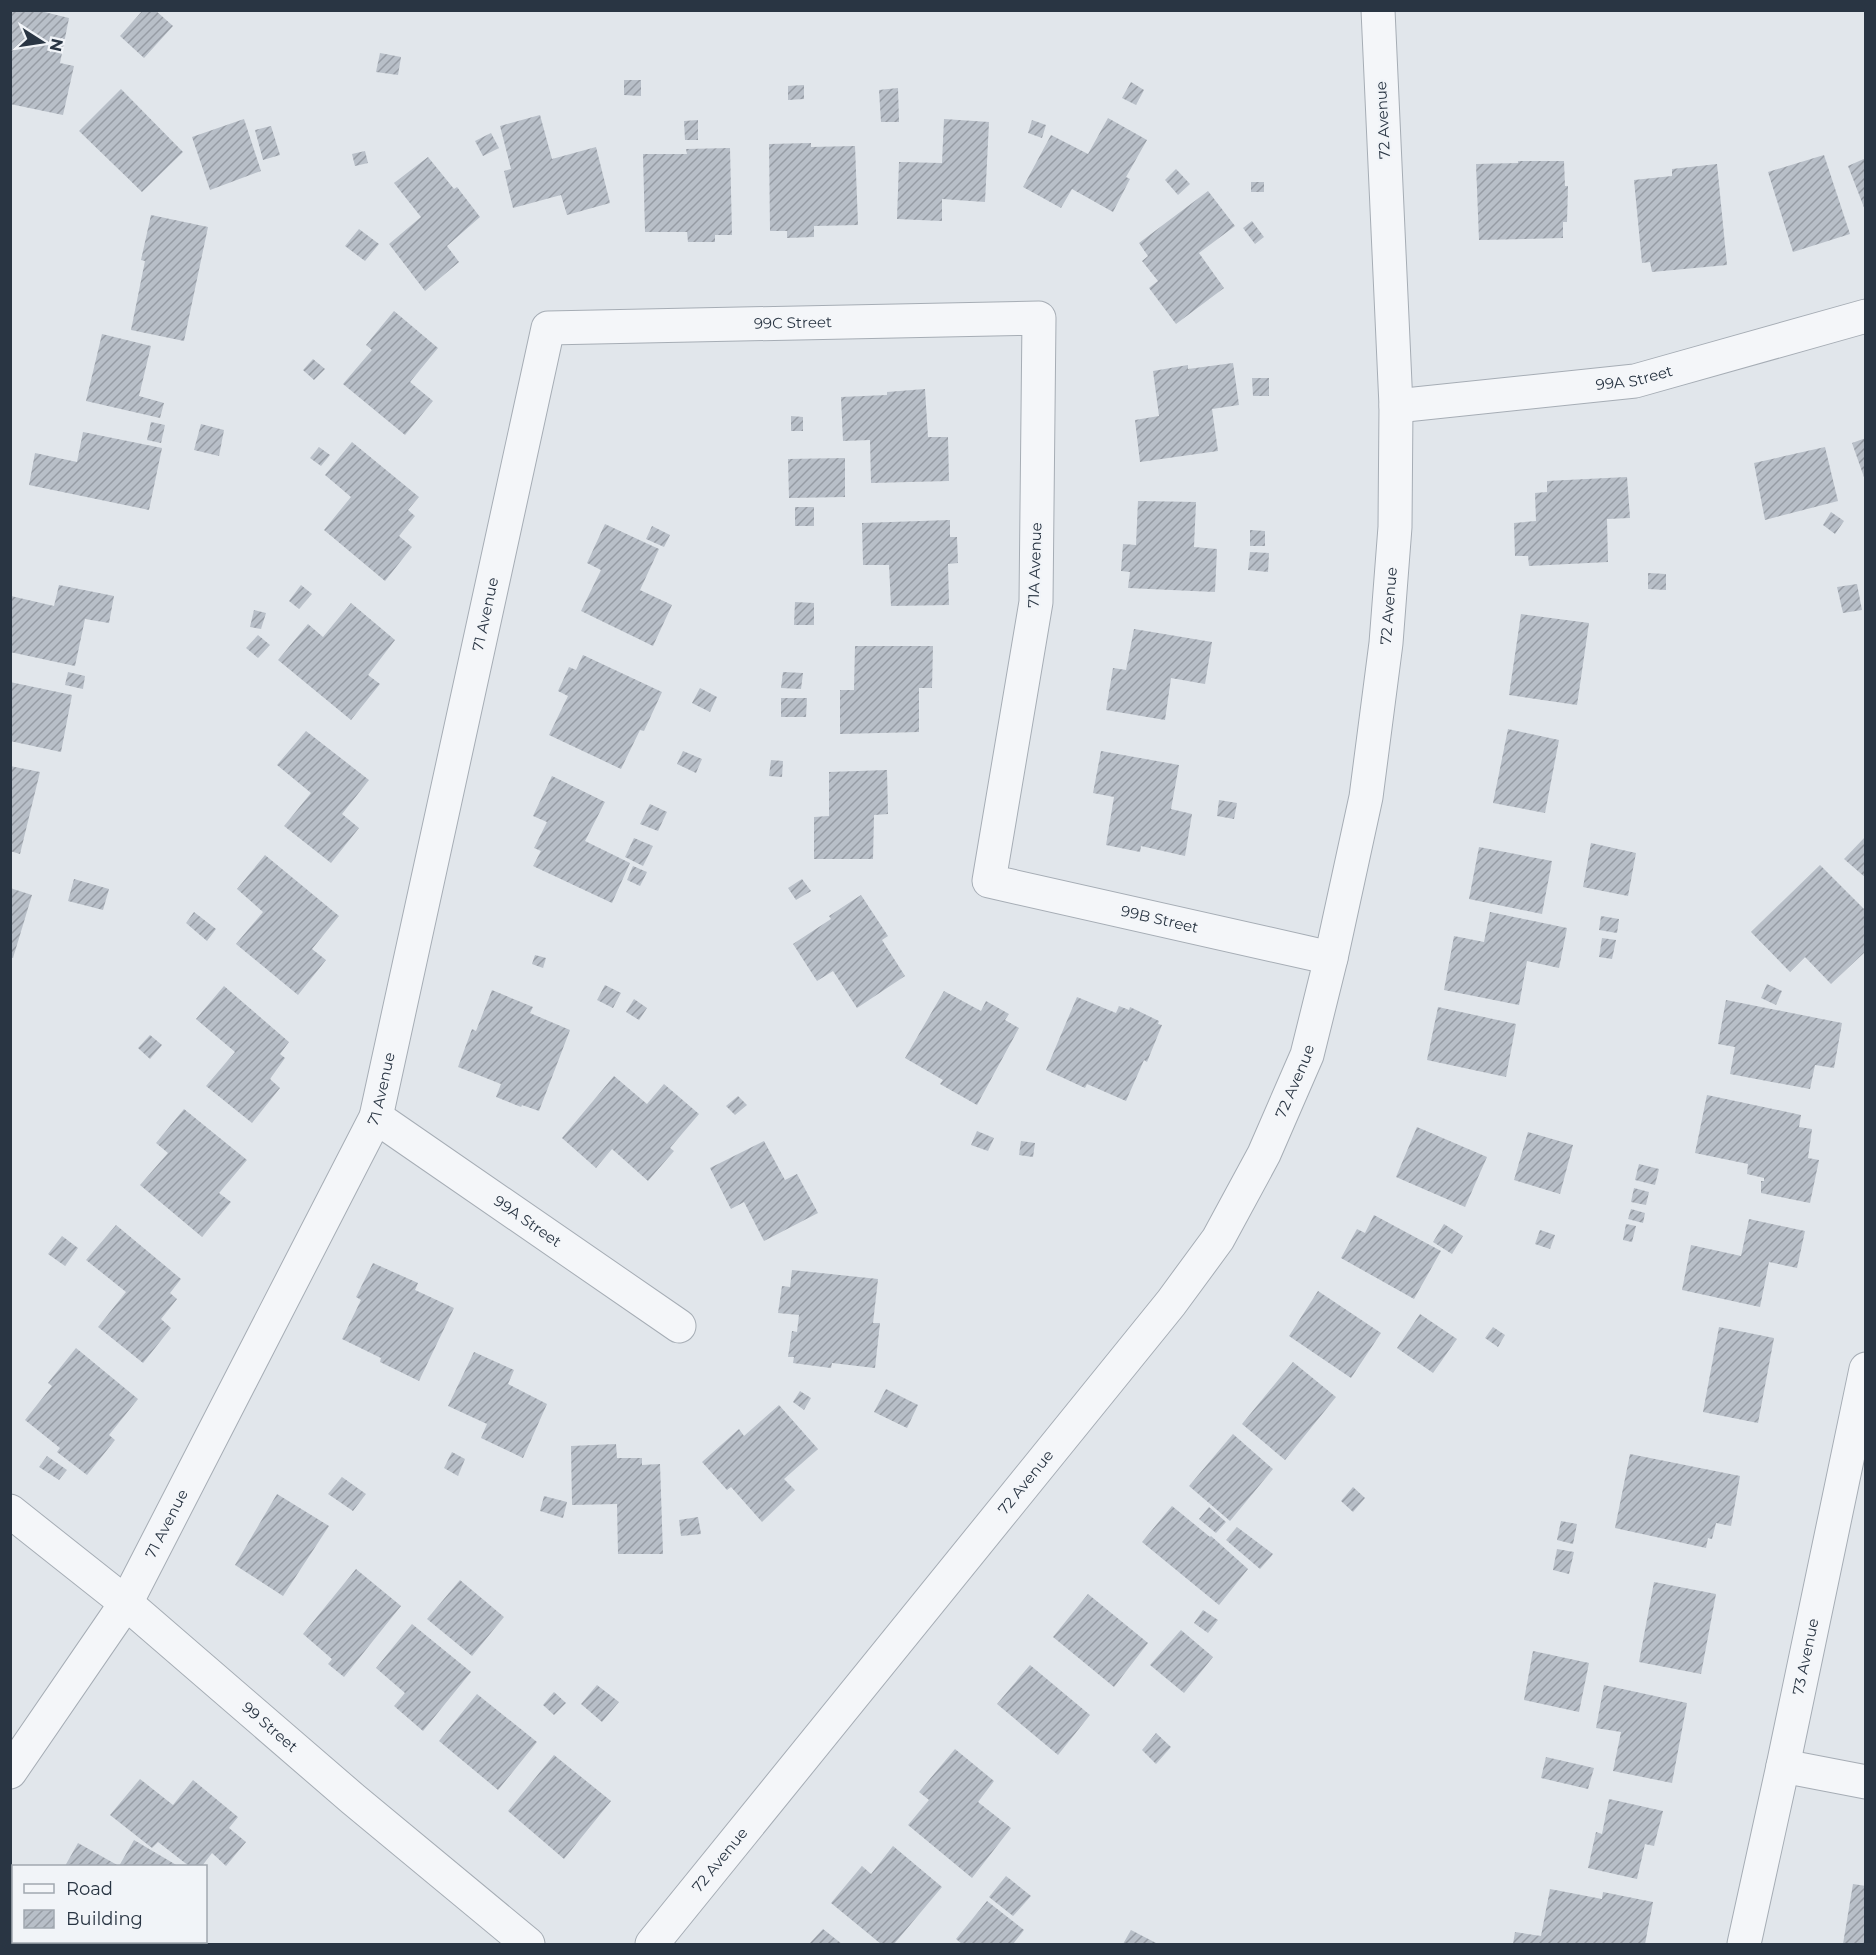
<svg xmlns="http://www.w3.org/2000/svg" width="1876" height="1955" font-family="Montserrat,sans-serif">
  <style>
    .building { fill: url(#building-hatch) }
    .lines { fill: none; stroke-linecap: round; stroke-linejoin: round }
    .minor-casing { stroke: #a6adb5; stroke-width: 35 }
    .minor { stroke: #f4f6f9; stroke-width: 33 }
    .labels { text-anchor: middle; stroke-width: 4.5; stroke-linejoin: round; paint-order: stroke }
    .street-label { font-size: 15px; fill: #293543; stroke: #f1f4f8 }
  </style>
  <defs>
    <pattern id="building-hatch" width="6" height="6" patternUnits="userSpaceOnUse" patternTransform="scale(1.5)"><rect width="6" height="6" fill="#b8bfc8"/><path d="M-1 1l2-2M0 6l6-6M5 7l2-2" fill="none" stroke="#969ca4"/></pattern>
  </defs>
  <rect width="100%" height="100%" fill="#e1e6eb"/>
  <g class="building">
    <polygon points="10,10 36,10 69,18 60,63 74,66 63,115 10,104"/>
    <polygon points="143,10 155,10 173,26 144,58 120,36"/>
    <polygon points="380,53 401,57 398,75 376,72"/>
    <polygon points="624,80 641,80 641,96 624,95"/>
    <polygon points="1131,82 1144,90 1136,105 1122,98"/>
    <polygon points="804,85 804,99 788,100 788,86"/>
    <polygon points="898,88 899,122 881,122 879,90"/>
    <polygon points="121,89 183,152 142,192 79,131"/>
    <polygon points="540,115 552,159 596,147 610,203 567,215 561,195 513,208 504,171 511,169 500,126"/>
    <polygon points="1108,118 1147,140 1126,177 1130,179 1113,212 1072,189 1061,208 1023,187 1051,135 1088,154"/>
    <polygon points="244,119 261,171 210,190 192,137"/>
    <polygon points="944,119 989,122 985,202 942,199 942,221 897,219 899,162 942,163"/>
    <polygon points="698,120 698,140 685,140 684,121"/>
    <polygon points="1032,120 1046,125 1042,138 1028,133"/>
    <polygon points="271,126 280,155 263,160 255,130"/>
    <polygon points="491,133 499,148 483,156 475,141"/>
    <polygon points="811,143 811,147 855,146 858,225 814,226 814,237 787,238 787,231 770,231 769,144"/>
    <polygon points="730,148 732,235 715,235 715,242 688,242 687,232 645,232 643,154 687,154 686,149"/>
    <polygon points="365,151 368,163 355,166 352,154"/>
    <polygon points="1824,155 1850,234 1793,252 1768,172"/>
    <polygon points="428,157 454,189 457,187 480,217 447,246 459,262 425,291 389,244 421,217 394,183"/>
    <polygon points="1866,158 1866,210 1865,210 1848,166"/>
    <polygon points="1518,161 1564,161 1565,186 1568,186 1567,222 1563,222 1563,238 1479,240 1476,164 1518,163"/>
    <polygon points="1717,164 1727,265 1652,272 1650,262 1642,263 1634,180 1672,176 1672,169"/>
    <polygon points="1176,169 1190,184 1178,195 1165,180"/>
    <rect x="1251" y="182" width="13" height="10"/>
    <polygon points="1208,191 1235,226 1199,253 1224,288 1176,324 1149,288 1158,281 1142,261 1148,256 1139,243"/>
    <polygon points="151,215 208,227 184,341 131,330 145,261 141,260"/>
    <polygon points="1252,221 1264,237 1255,244 1243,228"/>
    <polygon points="359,229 379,244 365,261 345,246"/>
    <polygon points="394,311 438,348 410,382 433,401 405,435 343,384 372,350 366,345"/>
    <polygon points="102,334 151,346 139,396 164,403 160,418 86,401"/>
    <polygon points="313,359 325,369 314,380 303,370"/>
    <polygon points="1233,363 1239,405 1212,409 1218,451 1140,462 1135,420 1159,416 1153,371 1188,365 1188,369"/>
    <polygon points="1252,378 1269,378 1269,396 1253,396"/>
    <polygon points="925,389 928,437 948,437 949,481 871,483 870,440 843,441 841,397 887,395 887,392"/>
    <polygon points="791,416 803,417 803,431 791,431"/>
    <polygon points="151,422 165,425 161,443 147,440"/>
    <polygon points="201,424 224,430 219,456 194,450"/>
    <polygon points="83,432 162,448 149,510 29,485 35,453 77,462"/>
    <polygon points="1866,438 1866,480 1865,480 1852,443"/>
    <polygon points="352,442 419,497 408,510 415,516 399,536 412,547 385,581 324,530 351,497 325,475"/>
    <polygon points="319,447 330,455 321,466 310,458"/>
    <polygon points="1825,447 1838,501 1765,520 1754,463"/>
    <polygon points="845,458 845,497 789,498 788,459"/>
    <polygon points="1627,477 1630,518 1607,519 1608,562 1529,566 1528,556 1515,556 1514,523 1536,521 1535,493 1547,492 1547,481"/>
    <polygon points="1138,501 1196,502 1194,547 1217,549 1215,592 1128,588 1130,572 1121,571 1123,544 1136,545"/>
    <rect x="795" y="507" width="19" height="19"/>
    <polygon points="1831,512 1844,521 1835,534 1823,525"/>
    <polygon points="950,520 950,537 957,537 958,563 948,564 949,605 891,606 889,565 863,565 862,523"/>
    <polygon points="605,524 659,549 640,590 672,605 653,646 581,611 601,570 587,563"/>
    <polygon points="652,526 670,535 664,547 646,539"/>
    <polygon points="1250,530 1265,531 1265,546 1250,546"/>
    <polygon points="1250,552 1269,553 1268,572 1248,570"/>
    <polygon points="1648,573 1666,574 1666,590 1648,589"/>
    <polygon points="1857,584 1862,610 1843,613 1837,587"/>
    <polygon points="59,585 114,596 109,623 85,619 75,666 10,652 11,596 54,606"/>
    <polygon points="301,585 312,594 299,609 289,601"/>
    <polygon points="795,602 814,603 814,625 794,625"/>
    <polygon points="351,603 395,640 368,675 380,684 351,720 278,660 308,624 323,637"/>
    <polygon points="254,610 266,613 261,629 250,627"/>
    <polygon points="1521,614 1589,623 1577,705 1509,695"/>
    <polygon points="1134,629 1212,642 1205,684 1171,678 1165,720 1106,710 1113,668 1126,670"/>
    <polygon points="258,635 270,645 258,658 246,648"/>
    <polygon points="855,646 933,646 932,688 919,688 919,732 840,734 840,690 854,690"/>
    <polygon points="583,655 662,692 644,731 640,730 621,769 549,735 568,696 558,691 569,667 576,670"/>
    <polygon points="68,672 85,676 83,689 65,685"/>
    <polygon points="783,672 803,673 801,689 781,688"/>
    <polygon points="10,682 72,695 61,752 10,741"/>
    <polygon points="700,688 717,697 710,712 692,703"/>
    <polygon points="781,698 807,698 806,717 781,717"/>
    <polygon points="1508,729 1559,740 1545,813 1493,803"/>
    <polygon points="306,731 369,780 342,814 359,828 331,863 284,826 311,793 277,765"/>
    <polygon points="683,751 702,759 696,773 677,764"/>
    <polygon points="1101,751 1179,765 1171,809 1192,814 1185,856 1141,846 1140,852 1106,845 1114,797 1093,793"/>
    <polygon points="771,760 783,761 782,777 769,776"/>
    <polygon points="10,766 40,772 20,854 10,851"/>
    <polygon points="887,770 888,814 874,815 873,859 814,859 814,817 829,816 829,772"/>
    <polygon points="552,776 605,802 585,841 630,863 612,903 533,866 541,851 534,848 547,822 533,816"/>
    <polygon points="1219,800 1237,803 1234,819 1217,816"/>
    <polygon points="650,804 667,812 658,831 640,824"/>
    <polygon points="1866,836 1866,878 1844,859"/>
    <polygon points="634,838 653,846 643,866 625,857"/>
    <polygon points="1591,843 1636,853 1628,896 1583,887"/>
    <polygon points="1479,847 1552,861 1542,914 1469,899"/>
    <polygon points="265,855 339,916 312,949 326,960 298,995 236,944 263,912 237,889"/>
    <polygon points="1820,865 1866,911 1866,951 1831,984 1805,957 1790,972 1751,932"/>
    <polygon points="633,866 647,872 640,886 627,880"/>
    <polygon points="74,879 109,889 103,910 68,901"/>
    <polygon points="802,879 811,891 796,900 788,888"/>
    <polygon points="10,888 32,895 13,958 10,957"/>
    <polygon points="861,895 888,936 882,940 905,976 857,1008 833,971 817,981 793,944 831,919 829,916"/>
    <polygon points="194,912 216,929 207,941 186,923"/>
    <polygon points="1490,912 1567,928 1559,968 1527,961 1519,1005 1444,990 1454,936 1484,942"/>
    <polygon points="1601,916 1619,919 1617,933 1599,930"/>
    <polygon points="1602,938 1616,940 1612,959 1599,957"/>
    <polygon points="535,955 546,958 543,968 532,964"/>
    <polygon points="1767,984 1782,991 1776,1005 1761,998"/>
    <polygon points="605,985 621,993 613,1008 597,1000"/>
    <polygon points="224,986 289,1042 280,1054 285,1058 270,1079 280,1088 252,1123 206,1086 235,1052 196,1019"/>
    <polygon points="492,990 533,1007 530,1013 570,1030 539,1111 522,1105 521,1107 496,1097 501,1084 458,1067 472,1029 476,1031"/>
    <polygon points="944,991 981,1011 986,1001 1009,1014 1005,1020 1019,1028 977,1105 940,1084 943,1080 905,1058"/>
    <polygon points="1077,997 1116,1013 1119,1006 1129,1010 1130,1007 1159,1021 1158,1024 1162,1025 1147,1062 1144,1060 1126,1101 1087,1084 1085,1088 1046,1070"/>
    <polygon points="634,999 647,1008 639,1020 626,1012"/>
    <polygon points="1726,1000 1842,1023 1834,1068 1815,1065 1810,1089 1730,1074 1735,1047 1718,1044"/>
    <polygon points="1438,1007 1516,1024 1506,1077 1427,1060"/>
    <polygon points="150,1035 162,1045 150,1059 138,1048"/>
    <polygon points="614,1076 647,1104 664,1084 699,1114 670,1148 674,1151 648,1181 612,1149 596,1168 562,1138"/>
    <polygon points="1707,1095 1801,1115 1799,1127 1812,1129 1808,1158 1819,1160 1810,1203 1761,1193 1761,1181 1764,1181 1764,1178 1747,1174 1748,1164 1695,1153"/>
    <polygon points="738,1096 747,1105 735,1115 726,1106"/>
    <polygon points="184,1109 247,1160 219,1193 231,1202 202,1237 140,1185 168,1153 156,1143"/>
    <polygon points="1417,1127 1487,1157 1465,1207 1396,1177"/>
    <polygon points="977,1131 994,1138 988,1151 971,1145"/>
    <polygon points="1528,1132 1573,1145 1560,1194 1514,1180"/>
    <polygon points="764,1141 785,1180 797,1174 818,1213 764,1241 744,1202 731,1209 710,1168"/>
    <polygon points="1021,1141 1035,1143 1033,1157 1019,1155"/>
    <polygon points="1639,1164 1659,1169 1655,1185 1635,1180"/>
    <polygon points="1634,1188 1649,1192 1646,1205 1631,1202"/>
    <polygon points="1631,1209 1645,1213 1643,1223 1628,1219"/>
    <polygon points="1374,1215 1441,1251 1414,1299 1341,1258 1357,1229 1365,1233"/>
    <polygon points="1749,1219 1805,1231 1797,1268 1769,1262 1760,1307 1682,1290 1691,1245 1741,1256"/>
    <polygon points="1444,1224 1463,1236 1452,1254 1433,1242"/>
    <polygon points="1626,1224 1636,1226 1632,1242 1623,1240"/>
    <polygon points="116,1225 181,1279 170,1293 177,1299 161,1319 171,1328 143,1363 98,1327 126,1292 86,1260"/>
    <polygon points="1540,1230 1555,1235 1550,1249 1535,1244"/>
    <polygon points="62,1236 78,1248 65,1266 48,1254"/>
    <polygon points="373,1263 418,1283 415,1290 454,1308 419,1381 380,1362 381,1358 342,1339 361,1300 356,1297"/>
    <polygon points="792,1270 878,1279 873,1323 880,1323 875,1368 832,1363 831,1368 793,1363 794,1357 788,1357 792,1331 797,1332 799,1315 778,1313 782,1286 790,1287"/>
    <polygon points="1318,1291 1381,1333 1351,1378 1289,1336"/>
    <polygon points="1420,1314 1457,1339 1433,1373 1397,1348"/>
    <polygon points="1493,1327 1505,1335 1498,1347 1485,1338"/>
    <polygon points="1719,1327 1774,1338 1758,1423 1703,1412"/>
    <polygon points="76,1348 138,1399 109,1435 115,1440 87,1475 57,1452 60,1448 25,1420 52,1386 48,1383"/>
    <polygon points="474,1352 514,1370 508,1384 547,1404 523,1458 481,1438 487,1424 448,1406"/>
    <polygon points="1293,1362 1336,1397 1285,1460 1242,1424"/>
    <polygon points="886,1389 918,1405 907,1428 874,1412"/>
    <polygon points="800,1391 811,1398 804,1410 793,1402"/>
    <polygon points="779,1405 818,1449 784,1479 795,1490 762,1522 731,1487 727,1490 702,1462 739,1429 744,1436"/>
    <polygon points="1233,1434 1273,1469 1230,1521 1189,1486"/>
    <polygon points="616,1444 617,1458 642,1458 642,1465 660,1464 663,1554 618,1554 617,1504 572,1505 571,1446"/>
    <polygon points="452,1452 465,1459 458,1476 444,1468"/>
    <polygon points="1630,1454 1740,1476 1731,1526 1716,1523 1712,1539 1708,1538 1706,1548 1615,1528"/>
    <polygon points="47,1456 67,1470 59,1480 39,1467"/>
    <polygon points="342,1477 366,1494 353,1511 328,1494"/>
    <polygon points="1353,1487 1365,1498 1353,1512 1341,1501"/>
    <polygon points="277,1494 329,1526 283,1596 235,1565"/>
    <polygon points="544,1496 567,1502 563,1518 540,1511"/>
    <polygon points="1172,1506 1210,1537 1211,1536 1248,1569 1219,1605 1142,1542"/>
    <polygon points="1209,1507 1226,1522 1216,1533 1199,1519"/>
    <polygon points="698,1517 701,1534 681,1536 679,1520"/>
    <polygon points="1561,1521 1577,1524 1573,1544 1557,1540"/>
    <polygon points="1237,1527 1273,1554 1260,1569 1226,1540"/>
    <polygon points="1557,1549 1574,1552 1569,1574 1553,1570"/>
    <polygon points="356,1569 401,1606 344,1677 328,1664 332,1659 303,1634"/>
    <polygon points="460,1580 504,1617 472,1656 427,1619"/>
    <polygon points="1654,1582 1716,1594 1701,1674 1639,1662"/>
    <polygon points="1088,1594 1148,1643 1114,1687 1053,1637"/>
    <polygon points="1203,1610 1218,1620 1208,1633 1194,1623"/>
    <polygon points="412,1624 471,1672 423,1731 394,1706 405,1693 376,1668"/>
    <polygon points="1181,1630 1213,1657 1184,1693 1150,1665"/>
    <polygon points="1533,1651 1589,1663 1579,1712 1524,1700"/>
    <polygon points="1030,1665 1090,1715 1058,1755 997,1704"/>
    <polygon points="597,1685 619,1702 602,1722 581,1704"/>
    <polygon points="1604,1685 1687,1703 1672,1783 1613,1771 1621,1732 1596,1728"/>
    <polygon points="554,1692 566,1703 554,1715 543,1705"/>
    <polygon points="477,1694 537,1742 498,1790 439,1741"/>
    <polygon points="1156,1733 1171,1747 1156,1764 1142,1750"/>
    <polygon points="955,1749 994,1781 978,1802 1011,1828 972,1878 908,1825 929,1800 919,1792"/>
    <polygon points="554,1755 611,1801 564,1859 508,1811"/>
    <polygon points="1546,1757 1594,1768 1588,1789 1541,1778"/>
    <polygon points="140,1779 173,1805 193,1780 238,1817 229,1828 246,1842 226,1866 212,1853 202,1866 189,1866 158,1842 152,1848 110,1815"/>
    <polygon points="1609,1799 1663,1811 1654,1846 1645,1844 1637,1879 1588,1868 1596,1832 1602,1834"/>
    <polygon points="134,1840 178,1866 65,1866 78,1843 119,1866"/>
    <polygon points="893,1846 942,1887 894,1944 881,1944 831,1903 862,1866 871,1874"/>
    <polygon points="1006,1876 1031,1896 1013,1916 989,1897"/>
    <polygon points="1853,1884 1866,1886 1866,1944 1843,1944"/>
    <polygon points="1550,1889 1602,1899 1603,1892 1653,1902 1645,1944 1513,1944 1515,1932 1541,1936"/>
    <polygon points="987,1901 1024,1930 1013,1944 962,1944 956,1939"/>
    <polygon points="823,1929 842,1944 809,1944"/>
    <polygon points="1131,1930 1158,1944 1123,1944"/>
    <polygon points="18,1942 78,1942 84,1944 17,1944"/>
  </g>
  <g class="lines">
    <defs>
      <g id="minor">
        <path id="s1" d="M1396,406L1635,381L1866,316"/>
        <path id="s2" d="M376,1117L679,1326"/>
        <path id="s3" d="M10,1511L126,1603L353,1799L528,1944"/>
        <polyline points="1783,1766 1866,1782"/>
        <path id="s4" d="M10,1772L126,1603L376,1117L548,328L1039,318L1036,602L989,881L1331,958"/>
        <path id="s5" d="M652,1944L1171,1303L1218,1239L1264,1154L1307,1055L1331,958L1366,797L1386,643L1395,527L1396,406L1378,10"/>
        <path id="s6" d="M1744,1944L1783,1766L1866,1369"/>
      </g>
    </defs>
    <use href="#minor" class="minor-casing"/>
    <use href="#minor" class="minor"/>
  </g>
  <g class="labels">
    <g class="street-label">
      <text transform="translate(1383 120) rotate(-93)" y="5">72 Avenue</text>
      <text dy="5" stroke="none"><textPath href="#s4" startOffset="1804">99C Street</textPath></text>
      <text dy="5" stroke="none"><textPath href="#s1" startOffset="240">99A Street</textPath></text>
      <text transform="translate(1035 565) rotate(-88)" y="5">71A Avenue</text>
      <text dy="5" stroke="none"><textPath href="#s5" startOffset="1566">72 Avenue</textPath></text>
      <text dy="5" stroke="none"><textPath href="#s4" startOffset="1266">71 Avenue</textPath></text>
      <text dy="5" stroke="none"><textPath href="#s4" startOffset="2792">99B Street</textPath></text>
      <text dy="5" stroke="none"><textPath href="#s5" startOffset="1080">72 Avenue</textPath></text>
      <text dy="5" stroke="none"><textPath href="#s4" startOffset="780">71 Avenue</textPath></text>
      <text dy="5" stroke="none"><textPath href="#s2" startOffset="184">99A Street</textPath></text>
      <text dy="5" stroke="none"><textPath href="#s5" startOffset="594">72 Avenue</textPath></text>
      <text dy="5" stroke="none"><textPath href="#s4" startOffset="294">71 Avenue</textPath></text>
      <text dy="5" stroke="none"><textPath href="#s6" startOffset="294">73 Avenue</textPath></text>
      <text dy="5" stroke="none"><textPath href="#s3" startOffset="338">99 Street</textPath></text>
      <text dy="5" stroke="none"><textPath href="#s5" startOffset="108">72 Avenue</textPath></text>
    </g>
  </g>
  <rect width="1876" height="1955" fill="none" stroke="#293543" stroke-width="24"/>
  <rect x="12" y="1865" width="195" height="78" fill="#f1f4f8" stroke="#a1a8b0" stroke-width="1.5"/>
  <rect x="24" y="1884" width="30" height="9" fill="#f4f6f9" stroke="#a1a8b0" stroke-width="1.5"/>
  <text x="66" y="1895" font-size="18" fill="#293543">Road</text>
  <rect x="24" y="1910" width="30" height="18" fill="url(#building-hatch)" stroke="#a1a8b0" stroke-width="1.5"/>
  <text x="66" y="1925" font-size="18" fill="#293543">Building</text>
  <g transform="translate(42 42) rotate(102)" stroke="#f1f4f8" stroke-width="4.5" paint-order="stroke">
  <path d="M0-4.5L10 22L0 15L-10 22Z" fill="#293543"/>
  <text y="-9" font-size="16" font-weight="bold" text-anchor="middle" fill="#293543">N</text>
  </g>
</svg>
